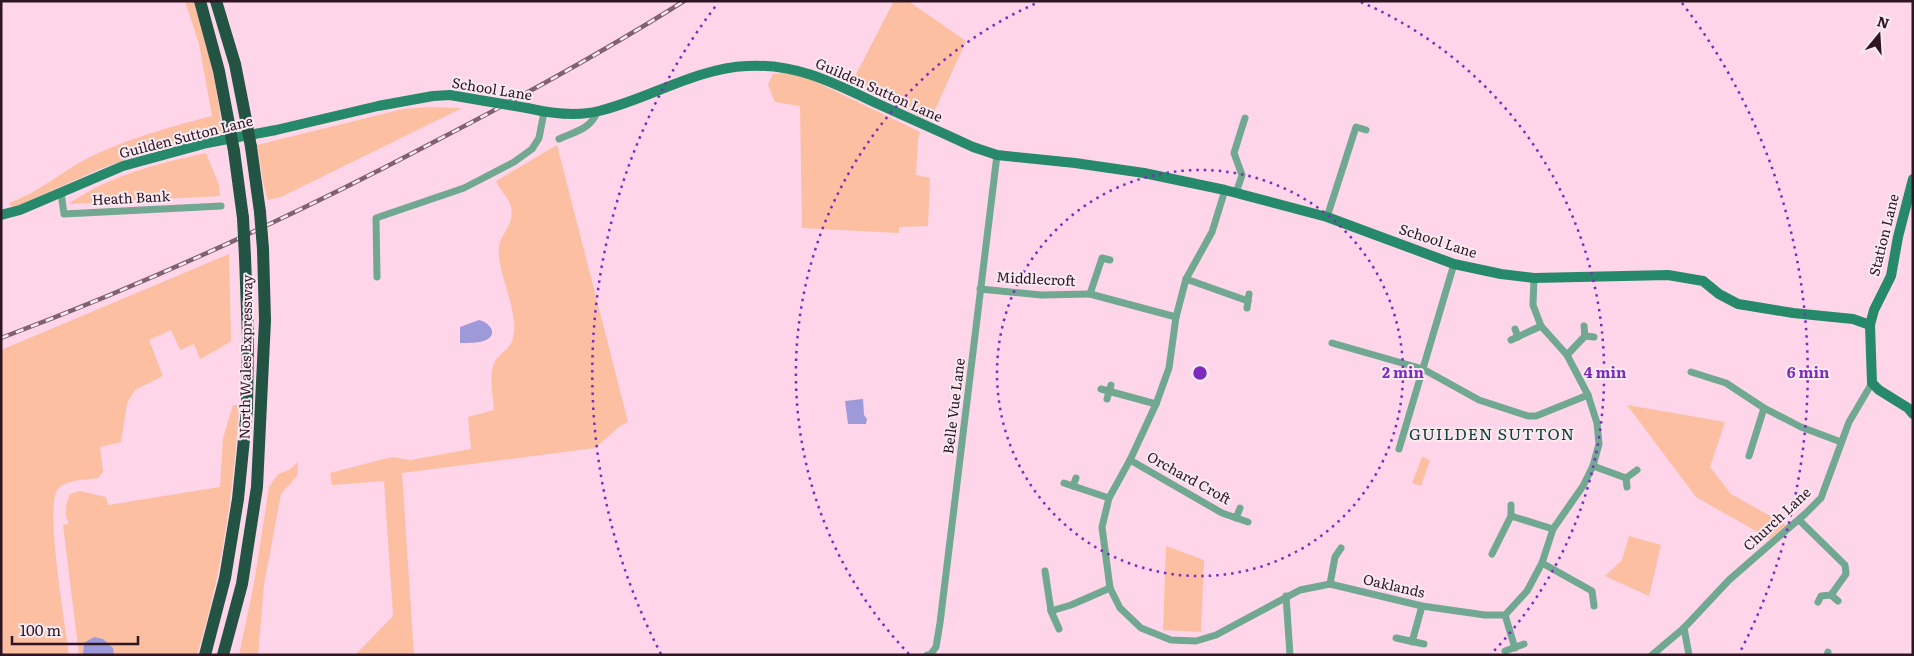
<svg xmlns="http://www.w3.org/2000/svg" width="1914" height="656" font-family="Literata,serif">
  <style>
    .green { fill: #fcbfa1 }
    .water { fill: #9e99d8 }
    .lines { fill: none; stroke-linecap: round; stroke-linejoin: round }
    .street { stroke: #70a891; stroke-width: 7 }
    .secondary { stroke: #268a6a; stroke-width: 10 }
    .highway { stroke: #235342; stroke-width: 12 }
    .rail-casing { stroke: #806171; stroke-width: 4.5 }
    .rail { stroke: #faebf2; stroke-width: 2.5; stroke-dasharray: 8; stroke-linecap: butt }
    .secondary-bridge { stroke: #268a6a; stroke-width: 10 }
    .highway-bridge { stroke: #235342; stroke-width: 12 }
    .ring { fill: none; stroke: #7b2cbf; stroke-width: 2.5; stroke-dasharray: 2.5 5 }
    .labels { text-anchor: middle; stroke-width: 4; stroke-linejoin: round; paint-order: stroke }
    .street-label { font-size: 14px; fill: #2d1522; stroke: #faebf2 }
    .quarter-label { font-size: 16px; letter-spacing: 1px; fill: #0e4030; stroke: #faebf2 }
    .centre { fill: #7b2cbf; stroke: #faebf2; stroke-width: 2.5 }
    .ring-label { font-size: 15px; text-anchor: middle; font-weight: bold; fill: #7b2cbf; stroke: #faebf2; stroke-width: 4; stroke-linejoin: round; paint-order: stroke }
  </style>
  <rect width="100%" height="100%" fill="#ffd5e9"/>
  <g class="green">
    <path d="M185,1H195C208,45 219,91 222,136L148,152L102,168L13,208L9,203C41,192 65,168 96,154C133,137 173,126 212,116L199,44Z"/>
    <polygon points="894,1 908,1 966,41 930,121 851,84"/>
    <polygon points="784,73 808,78 920,132 918,140 916,175 930,178 928,226 899,227 899,233 802,228 800,106 775,102 768,85 773,74"/>
    <polygon points="431,107 462,108 281,197 268,200 264,187 257,145 403,109"/>
    <path d="M557,145L628,422L620,426L595,448L402,473L414,655H355L393,616L384,481L332,485L330,473L392,457L411,460L471,449L468,417L494,410C493,395 488,375 495,361C500,354 509,349 512,341C522,316 496,272 499,247C500,234 515,225 511,207C508,196 500,191 496,181Z"/>
    <path d="M206,153L219,185L220,196L68,204C111,175 156,164 206,153Z"/>
    <path d="M229,254L231,341L220,348L200,359L194,344L180,350L171,330L149,340L163,376L135,390L127,403L121,442L100,447L103,472L98,478C86,480 67,479 58,489C44,505 66,628 69,655H1V350Z"/>
    <path d="M233,405H239C234,489 222,574 197,655H79L63,525L69,524C64,513 65,505 70,494L80,491L106,497L108,505L220,487L223,438Z"/>
    <polygon points="1627,405 1725,422 1710,467 1731,494 1786,525 1770,539 1696,497"/>
    <polygon points="1422,457 1430,460 1421,486 1412,483"/>
    <polygon points="298,462 297,476 281,494 264,585 258,655 239,655 254,584 269,487 278,474 289,470"/>
    <polygon points="1629,536 1661,545 1649,596 1605,576 1622,560"/>
    <polygon points="1166,546 1204,560 1201,632 1163,630"/>
  </g>
  <g class="water">
    <path d="M479,320C489,322 499,334 486,340C480,343 468,343 460,343V327Z"/>
    <polygon points="863,399 864,415 867,419 866,424 848,424 845,401"/>
    <polygon points="94,637 103,639 113,648 114,655 83,655 84,643"/>
  </g>
  <g class="lines">
    <g class="street">
      <path d="M559,139C574,132 591,129 597,112"/>
      <polyline points="1225,190 1212,232 1186,279 1176,317 1169,368 1156,404 1130,460 1109,498 1102,527 1110,588 1120,608 1141,628 1171,640 1196,641 1216,635 1300,590 1330,584 1422,606 1485,615 1505,615 1527,591 1542,563 1553,529 1583,486 1593,466 1599,444 1597,423 1588,395 1567,355 1541,326 1533,305 1534,278"/>
      <polyline points="61,192 64,214 221,206"/>
      <polyline points="1236,193 1242,175 1234,153 1245,118"/>
      <polyline points="1327,217 1356,127 1366,130"/>
      <polyline points="1110,260 1102,258 1090,294 1176,317"/>
      <polyline points="377,277 376,218 464,188 514,162 532,149 539,138 544,112"/>
      <polyline points="1186,279 1248,301"/>
      <polyline points="980,289 1041,295 1090,294"/>
      <polyline points="1247,308 1249,294"/>
      <polyline points="1515,329 1518,337"/>
      <polyline points="1585,336 1594,337"/>
      <polyline points="1511,340 1541,326"/>
      <polyline points="1332,343 1423,369 1479,400 1528,416 1536,416 1588,395"/>
      <polyline points="1567,355 1585,336 1584,326"/>
      <polyline points="1691,372 1726,383 1764,408 1801,427 1841,442"/>
      <polyline points="1101,389 1156,404"/>
      <polyline points="1107,399 1111,385"/>
      <polyline points="1399,449 1454,264"/>
      <polyline points="1749,456 1764,408"/>
      <polyline points="1130,460 1222,513 1248,522"/>
      <polyline points="1593,466 1626,478 1637,470"/>
      <polyline points="1626,478 1627,487"/>
      <polyline points="1064,483 1109,498"/>
      <polyline points="1073,486 1076,478"/>
      <polyline points="1511,505 1511,516 1553,529"/>
      <polyline points="1236,518 1240,508"/>
      <polyline points="1799,520 1845,565 1846,574 1831,595 1821,596 1818,602"/>
      <polyline points="1492,554 1511,516"/>
      <polyline points="1542,563 1592,591 1594,606"/>
      <polyline points="1045,571 1051,611"/>
      <polyline points="1330,584 1335,557 1341,548"/>
      <polyline points="1831,595 1838,601"/>
      <polyline points="1286,596 1290,655"/>
      <polyline points="1505,615 1515,648"/>
      <polyline points="1684,628 1689,655"/>
      <polyline points="1059,629 1051,611 1071,605 1110,588"/>
      <polyline points="1396,638 1424,644"/>
      <polyline points="1412,642 1422,606"/>
      <polyline points="1505,651 1524,644"/>
      <polyline points="927,655 930,655 936,647 940,623 997,155"/>
      <polyline points="1652,655 1684,628 1729,580 1805,514 1821,498 1849,422 1872,383"/>
      <polyline points="1827,655 1828,652"/>
    </g>
    <g class="secondary">
      <path d="M527,108C549,113 576,117 599,111C648,99 697,68 747,66C796,63 834,83 876,103C909,118 941,132 973,147L997,155L1075,163L1144,173L1225,190L1327,217L1454,264L1501,274L1534,278L1668,275L1703,281L1719,294L1738,304L1793,313L1853,319L1870,325"/>
      <polyline points="1913,179 1898,237 1891,276 1874,310 1870,325 1872,383 1879,390 1908,408 1913,414"/>
      <polyline points="1,215 20,210 123,166 207,143 276,130 378,106 433,96 450,95 485,101"/>
    </g>
    <g class="highway">
      <polyline points="200,1 219,71 229,124"/>
      <polyline points="216,1 235,64 246,120"/>
      <polyline points="251,147 260,212"/>
      <polyline points="234,151 243,218"/>
      <polyline points="205,655 225,578 238,499 247,409 248,338 245,257"/>
      <polyline points="223,655 242,584 257,487 265,320 263,249"/>
    </g>
    <defs>
      <path id="rail" d="M1,338C148,283 291,217 430,144C517,99 602,53 684,1"/>
    </defs>
    <use href="#rail" class="rail-casing"/>
    <use href="#rail" class="rail"/>
    <polyline class="secondary-bridge" points="485,101 527,108"/>
    <g class="highway-bridge">
      <polyline points="246,120 251,147"/>
      <polyline points="229,124 234,151"/>
      <polyline points="260,212 263,249"/>
      <polyline points="243,218 245,257"/>
    </g>
  </g>
  <g class="ring">
    <circle cx="1200" cy="373" r="203"/>
    <path d="M909 654A405 405 0 0 1 1039 2M1361 2A405 405 0 0 1 1491 654"/>
    <path d="M661 654A608 608 0 0 1 718 3M1682 3A608 608 0 0 1 1739 654"/>
  </g>
  <g class="labels">
    <g class="street-label">
      <text transform="translate(492 89) rotate(9)" y="5">School Lane</text>
      <text transform="translate(879 90) rotate(24)" y="5">Guilden Sutton Lane</text>
      <text transform="translate(186 137) rotate(-14)" y="5">Guilden Sutton Lane</text>
      <text transform="translate(131 198) rotate(-3)" y="5">Heath Bank</text>
      <text transform="translate(1884 235) rotate(-76)" y="5">Station Lane</text>
      <text transform="translate(1438 241) rotate(18)" y="5">School Lane</text>
      <text transform="translate(1036 279) rotate(3)" y="5">Middlecroft</text>
      <text transform="translate(246 357) rotate(-89)" y="5">North Wales Expressway</text>
      <text transform="translate(954 406) rotate(-83)" y="5">Belle Vue Lane</text>
      <text transform="translate(1189 478) rotate(29)" y="5">Orchard Croft</text>
      <text transform="translate(1777 519) rotate(-43)" y="5">Church Lane</text>
      <text transform="translate(1394 586) rotate(13)" y="5">Oaklands</text>
    </g>
    <g class="quarter-label">
      <text x="1492" y="440">GUILDEN SUTTON</text>
    </g>
  </g>
  <circle cx="1200" cy="373" r="8" class="centre"/>
  <g class="ring-label">
    <text x="1403" y="378">2 min</text>
    <text x="1605" y="378">4 min</text>
    <text x="1808" y="378">6 min</text>
  </g>
  <rect width="1914" height="656" fill="none" stroke="#2d1522" stroke-width="5"/>
  <g transform="translate(1879 35) rotate(18)" stroke="#faebf2" stroke-width="4" paint-order="stroke">
  <path d="M0-4L9 19L0 12L-9 19Z" fill="#2d1522"/>
  <text y="-8" font-size="14" font-weight="bold" text-anchor="middle" fill="#2d1522">N</text>
  </g>
  <path d="M12 636v8h126v-8" fill="none" stroke="#2d1522" stroke-width="2.5"/>
  <text x="20" y="636" font-size="15" fill="#2d1522" stroke="#faebf2" stroke-width="4" paint-order="stroke">100 m</text>
</svg>
